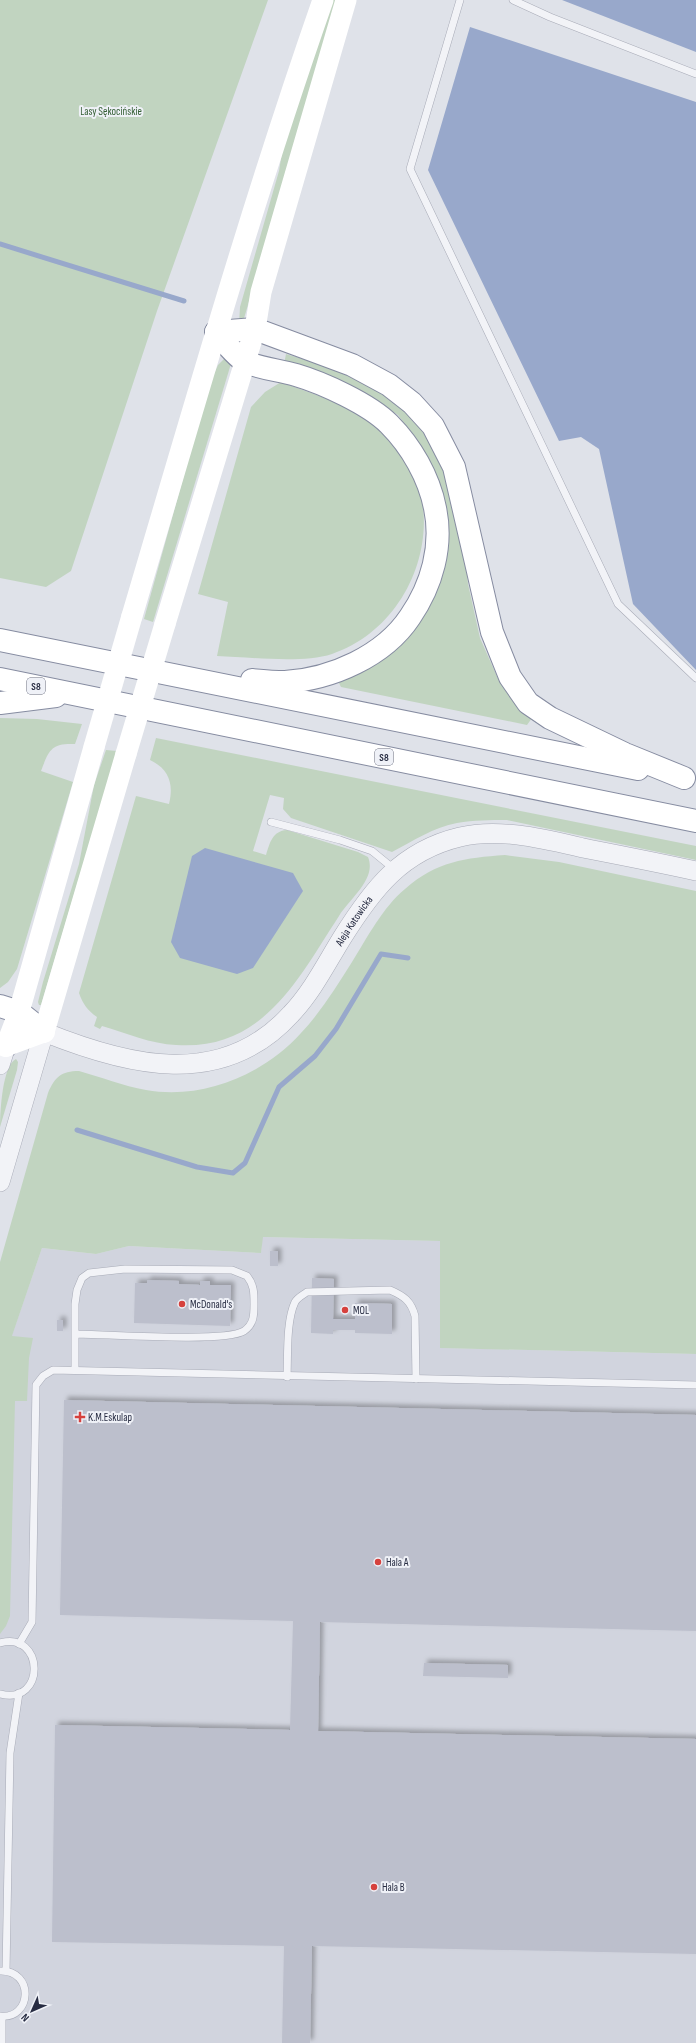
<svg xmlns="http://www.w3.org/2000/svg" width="696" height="2043" font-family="'Sofia Sans Condensed',sans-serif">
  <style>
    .built { fill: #d1d4de }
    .green { fill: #c1d4c0 }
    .water { fill: #98a8cb }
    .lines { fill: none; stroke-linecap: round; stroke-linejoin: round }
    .stream { stroke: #98a8cb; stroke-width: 5 }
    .building { fill: #bcbfcc; filter: url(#shadow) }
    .service-casing { stroke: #a8abb7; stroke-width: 8 }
    .tertiary-casing { stroke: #a8abb7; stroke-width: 20 }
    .motorway-casing { stroke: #868ca1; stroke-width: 24 }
    .service { stroke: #f2f3f7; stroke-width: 7 }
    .tertiary { stroke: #f2f3f7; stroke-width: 19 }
    .secondary { stroke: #fff; stroke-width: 21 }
    .motorway { stroke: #fff; stroke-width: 22 }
    .secondary-bridge { stroke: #fff; stroke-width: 21 }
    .poi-dot { fill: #d6413d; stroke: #eff1f7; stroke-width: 1.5 }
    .labels { text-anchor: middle; stroke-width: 4; stroke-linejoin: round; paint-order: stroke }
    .shield { fill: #eff1f7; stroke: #636778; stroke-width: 1 }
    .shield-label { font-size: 10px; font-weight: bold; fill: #272c42 }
    .park-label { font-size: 11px; fill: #345e34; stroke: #eff1f7 }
    .street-label { font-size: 11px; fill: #272c42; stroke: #eff1f7 }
    .poi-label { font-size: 11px; fill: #272c42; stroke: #eff1f7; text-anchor: start }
  </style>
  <defs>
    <filter id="shadow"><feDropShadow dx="3.5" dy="-3.5" stdDeviation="2" flood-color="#0004"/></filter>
  </defs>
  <rect width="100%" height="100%" fill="#dfe2e9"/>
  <polygon class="built" points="262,1237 441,1241 441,1348 696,1354 696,2043 0,2043 0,1370 42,1248 96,1254 129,1246 261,1253"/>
  <g class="green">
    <polygon points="0,0 268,0 157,311 71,571 46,587 0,578"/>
    <polygon points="332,0 339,0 242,325 239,324 240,307 279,171 285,134"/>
    <polygon points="230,353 233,357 153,622 144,619 209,385 218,365"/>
    <polygon points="286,354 329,367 377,389 405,411 424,433 443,466 464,545 468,584 480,638 499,681 532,718 527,725 341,687 339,683 342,678 436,578 415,438 398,415 363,392 323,374 284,364"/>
    <path d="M281,382C316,396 359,406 385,434C400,451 419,477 422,499C433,564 395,633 332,654C301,664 250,657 217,656L228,602L198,594L251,407L265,392Z"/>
    <path d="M0,718L37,719L82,724L75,744C51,743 49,750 41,771L73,782L17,969L8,982L0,988Z"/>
    <path d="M156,738L696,846V860L507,820C490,820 474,820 457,823C434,827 413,841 392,852L291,818L283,809L284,798L270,795L253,851L266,855C270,843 272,831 287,830L358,852L368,857C377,879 350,898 339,916C298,979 263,1051 176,1045C151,1044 126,1033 102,1026L100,1029L94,1026L97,1017C87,1010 83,1004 79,993L136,796L169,804C174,784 169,769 150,760Z"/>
    <polygon points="106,750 117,751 41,1005 39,1005 38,1002 43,982 79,864 94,785"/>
    <path d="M505,855L559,862L696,891V1354L440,1348V1241L263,1237L261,1253L129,1246L96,1254L42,1248L12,1336L33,1338L29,1358L27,1401H15L10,1616L6,1626L0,1634V1262L48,1093C55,1077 61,1071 79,1071C101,1077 123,1086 146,1090C203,1100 263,1075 301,1033C321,1012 336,987 352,962C367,938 383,907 405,889C437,861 465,858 505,855Z"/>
    <path d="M16,1059L18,1062L17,1070L0,1127C0,1113 2,1066 16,1059Z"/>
  </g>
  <g class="water">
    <polygon points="562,0 696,0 696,52"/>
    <polygon points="470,27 696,102 696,670 633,604 599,449 581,437 559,441 428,170"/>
    <polygon points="205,848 293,873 303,891 253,968 237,974 180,958 171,942 192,856"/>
  </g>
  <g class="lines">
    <g class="stream">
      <polyline points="0,244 184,301"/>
      <polyline points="77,1130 197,1167 233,1173 245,1163 279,1087 315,1056 336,1029 381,954 408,958"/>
    </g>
  </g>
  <g class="building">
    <rect x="270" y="1251" width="8" height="15"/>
    <polygon points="312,1278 334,1279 333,1319 355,1319 355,1303 392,1304 392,1334 355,1333 355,1330 333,1330 333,1334 311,1333"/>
    <polygon points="147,1280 179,1281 179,1284 200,1285 200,1281 210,1281 210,1285 231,1285 230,1326 134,1323 135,1283 147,1283"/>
    <rect x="57" y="1320" width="6" height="11"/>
    <polygon points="64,1400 696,1415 696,1631 320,1622 318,1731 696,1739 696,1954 312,1946 310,2043 282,2043 284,1946 52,1942 55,1725 290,1730 293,1621 60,1615"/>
    <polygon points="424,1663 508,1665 508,1678 423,1676"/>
  </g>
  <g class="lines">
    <defs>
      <g id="service">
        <polyline points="460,0 410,169 618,604 696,678"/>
        <polyline points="513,0 550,17 696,74"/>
        <polyline points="271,822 340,840 372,851 394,869"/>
        <path d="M75,1370V1304L77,1290L82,1278L89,1273L125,1269L232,1270L247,1276C254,1285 254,1292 254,1304C254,1315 254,1324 244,1331C224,1343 105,1334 75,1334"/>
        <path d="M287,1377C288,1355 286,1321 295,1302C298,1297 303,1295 307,1292L390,1290C404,1296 411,1301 415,1316L416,1379"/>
        <path d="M0,1643C44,1630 47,1706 0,1694"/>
        <polyline points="19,1644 32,1622 36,1385 43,1376 53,1370 696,1385"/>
        <path d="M0,1971C35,1970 32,2020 0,2016"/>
        <polyline points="6,1971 10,1753 19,1693"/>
        <polyline points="2,2043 2,2017"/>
      </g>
      <g id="tertiary">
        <polyline points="0,1065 6,1046"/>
        <path id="s1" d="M0,1182L44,1032C128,1066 222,1090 291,1014C312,992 326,964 342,938C372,890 401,851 460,837C501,827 548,840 588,849C624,856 660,863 696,871"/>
      </g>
      <g id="motorway">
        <polyline points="216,332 255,329 352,365 389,385 412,403 433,426 454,467 492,632 510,677 528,703 550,718 625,754 684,778"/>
        <path d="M216,332C223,340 237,358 246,362C261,369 280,370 296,375C323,383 369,404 389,424C411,446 429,477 435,508C443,546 432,585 410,617C384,656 332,679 285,682C275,682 263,681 252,680"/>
        <polyline points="0,640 638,769"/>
        <polyline points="0,679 696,821"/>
        <polyline points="0,703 56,696"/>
        <polyline points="0,1006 19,1012 44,1032"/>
        <polyline points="0,1044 6,1046"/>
      </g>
    </defs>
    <use href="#service" class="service-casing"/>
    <use href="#tertiary" class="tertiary-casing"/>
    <use href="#motorway" class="motorway-casing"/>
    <use href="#service" class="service"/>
    <use href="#tertiary" class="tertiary"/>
    <g class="secondary">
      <path d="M132,616C193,410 252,203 323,0"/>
      <polyline points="165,624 255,329 261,292 346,0"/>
      <polyline points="6,1046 44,1032 126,754"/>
      <polyline points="6,1046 19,1012 94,747"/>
    </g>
    <use href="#motorway" class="motorway"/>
    <g class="secondary-bridge">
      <polyline points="94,747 132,616"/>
      <polyline points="126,754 165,624"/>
    </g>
  </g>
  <g class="poi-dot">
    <circle cx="182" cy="1304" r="4"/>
    <circle cx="345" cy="1310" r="4"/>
    <path d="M78 1411h4v4h4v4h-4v4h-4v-4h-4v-4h4z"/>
    <circle cx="378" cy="1562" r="4"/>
    <circle cx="374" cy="1887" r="4"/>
  </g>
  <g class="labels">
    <g class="shield">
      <rect x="27" y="678" width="18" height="16" rx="3"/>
      <rect x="375" y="749" width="18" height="16" rx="3"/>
    </g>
    <g class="shield-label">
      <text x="36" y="690">S8</text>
      <text x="384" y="761">S8</text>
    </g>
    <g class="park-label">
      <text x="111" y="115">Lasy Sękocińskie</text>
    </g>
    <g class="street-label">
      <text dy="4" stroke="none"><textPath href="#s1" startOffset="535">Aleja Katowicka</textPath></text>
    </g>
    <g class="poi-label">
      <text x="190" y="1308">McDonald's</text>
      <text x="353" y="1314">MOL</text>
      <text x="88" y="1421">K.M.Eskulap</text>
      <text x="386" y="1566">Hala A</text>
      <text x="382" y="1891">Hala B</text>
    </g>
  </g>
  <g transform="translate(32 2011) rotate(225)" stroke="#eff1f7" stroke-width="3" paint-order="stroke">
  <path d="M0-3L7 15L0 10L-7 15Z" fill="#272c42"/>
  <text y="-6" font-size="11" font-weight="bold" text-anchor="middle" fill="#272c42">N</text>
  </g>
</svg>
